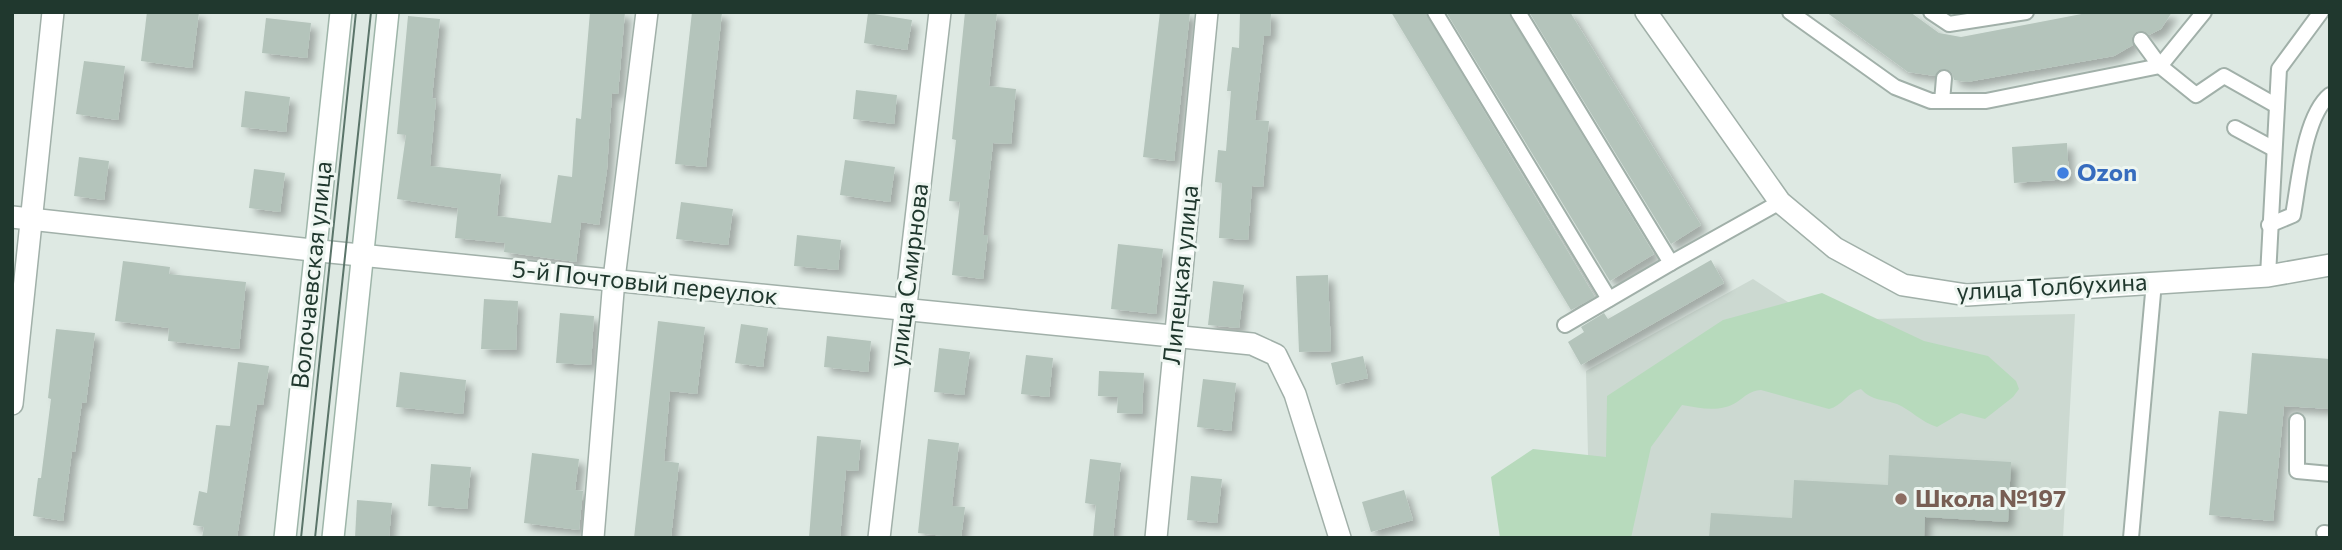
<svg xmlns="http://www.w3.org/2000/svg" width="2342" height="550" font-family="Commissioner,sans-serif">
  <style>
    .built { fill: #ccd9d1 }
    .green { fill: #b7dabc }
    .building { fill: #b4c4bb; filter: url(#shadow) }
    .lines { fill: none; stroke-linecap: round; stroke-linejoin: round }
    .lane-casing { stroke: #a1b0a9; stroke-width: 18 }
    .street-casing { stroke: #a1b0a9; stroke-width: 24 }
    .secondary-casing { stroke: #9eb5a9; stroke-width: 24 }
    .lane { stroke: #fff; stroke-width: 14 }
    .street { stroke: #fff; stroke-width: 21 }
    .secondary { stroke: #fff; stroke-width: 21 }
    .tram { stroke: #5a7469; stroke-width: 2 }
    .shop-dot { fill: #3f7fe0; stroke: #eef6f1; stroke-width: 2.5 }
    .education-dot { fill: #8d6e63; stroke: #eef6f1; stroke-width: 2.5 }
    .labels { text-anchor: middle; stroke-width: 6; stroke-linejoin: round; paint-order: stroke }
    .shop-label { font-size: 24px; font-weight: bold; fill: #366cbe; stroke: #eef6f1; text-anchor: start }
    .street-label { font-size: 24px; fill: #20382e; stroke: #eef6f1 }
    .education-label { font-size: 24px; font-weight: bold; fill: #785e54; stroke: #eef6f1; text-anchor: start }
  </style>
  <defs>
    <filter id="shadow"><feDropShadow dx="6" dy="6" stdDeviation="3.5" flood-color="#0004"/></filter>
  </defs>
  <rect width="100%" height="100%" fill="#dee9e3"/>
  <polygon class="built" points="1753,279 1809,316 1875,319 2075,314 2063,538 1590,538 1586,371"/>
  <path class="green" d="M1822,293L1924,341L1988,356L2016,381L2019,389L2013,397L1985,419L1961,413L1937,427C1921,422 1911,410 1897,404C1883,399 1872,401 1861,389C1848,392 1842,406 1829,409L1761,390C1749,391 1746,396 1737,402C1720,413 1700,408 1682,405L1651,447L1631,538H1500L1491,477L1533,449L1606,457L1607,396L1723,320Z"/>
  <g class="building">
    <polygon points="147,12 199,12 192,68 141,61"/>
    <polygon points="590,12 625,12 618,94 612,93 607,170 599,225 581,222 576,262 504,252 505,243 455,238 458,208 397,199 406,135 397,134 408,16 440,19 432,98 436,99 430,166 501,174 497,216 551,223 558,175 572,177 576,118 581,119"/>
    <polygon points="692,12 722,12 706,167 675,164"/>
    <polygon points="965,12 997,12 989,86 1016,89 1011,144 993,143 983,235 988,235 983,279 952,275 960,202 949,201 956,140 952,139"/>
    <polygon points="1160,12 1190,12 1174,161 1143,157"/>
    <polygon points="1240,12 1271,12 1270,36 1264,36 1255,120 1269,121 1263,187 1252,186 1248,240 1219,238 1222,183 1215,182 1218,150 1226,151 1231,91 1227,91 1232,47 1239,48"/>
    <polygon points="1391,12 1425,12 1595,297 1571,310"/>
    <polygon points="1446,12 1508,12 1654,254 1610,281"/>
    <polygon points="1529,12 1570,12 1701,225 1671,244"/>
    <polygon points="1826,12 1910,12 1939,33 1961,37 2092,12 2172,12 2161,29 2149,35 2144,31 2136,32 2132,37 2133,45 2114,56 1967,82 1954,80 1952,73 1946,69 1939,70 1935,76 1908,72"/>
    <polygon points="868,13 912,20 907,50 864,43"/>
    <polygon points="266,18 311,23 307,58 262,53"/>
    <polygon points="84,61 125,66 118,120 76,114"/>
    <polygon points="856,90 897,95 894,124 853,119"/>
    <polygon points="245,91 290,97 286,132 241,127"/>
    <polygon points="2067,143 2069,179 2014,183 2012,147"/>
    <polygon points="79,157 109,161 104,200 74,196"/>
    <polygon points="845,160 895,167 890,202 840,195"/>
    <polygon points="254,169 285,173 280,212 249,208"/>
    <polygon points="681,202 733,209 728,245 676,239"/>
    <polygon points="797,235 841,240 838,270 794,266"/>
    <polygon points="1118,244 1163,249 1156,314 1111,309"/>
    <polygon points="1711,260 1724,283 1581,365 1568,342 1584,332 1581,327 1604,313 1608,319"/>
    <polygon points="123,261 170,267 169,274 246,282 239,349 168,341 169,328 115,321"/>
    <polygon points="1328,275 1331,351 1299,352 1296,276"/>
    <polygon points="1213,281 1244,285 1239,328 1208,325"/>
    <polygon points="484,299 518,301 516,350 481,349"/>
    <polygon points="560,313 594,316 591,365 556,363"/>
    <polygon points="658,321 705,327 697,394 670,391 664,461 679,463 671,538 634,538"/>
    <polygon points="741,324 768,328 763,367 735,363"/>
    <polygon points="56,329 95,333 86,403 82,402 75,452 72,451 63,521 33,516 38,478 41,478 51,399 48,398"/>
    <polygon points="827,336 871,341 868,372 824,367"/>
    <polygon points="939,348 970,352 964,395 934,392"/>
    <polygon points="2252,353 2330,359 2330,409 2284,406 2273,521 2209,515 2219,411 2247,414"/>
    <polygon points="1026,355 1053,358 1049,397 1021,394"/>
    <polygon points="1363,356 1368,378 1336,385 1331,363"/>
    <polygon points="238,362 269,366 263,405 257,404 237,538 202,538 204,527 193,525 199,491 207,493 216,425 230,426"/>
    <polygon points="1099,371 1144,373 1142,414 1117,413 1118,397 1098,396"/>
    <polygon points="400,372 466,380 463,414 396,407"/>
    <polygon points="1203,379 1236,383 1231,431 1197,427"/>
    <polygon points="817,436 861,440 858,471 846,470 840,538 809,538"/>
    <polygon points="928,439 959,443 952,506 965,507 961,538 918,533"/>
    <polygon points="532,453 579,459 575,490 583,491 579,530 524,523"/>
    <polygon points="1889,455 2011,462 2008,522 1925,517 1924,538 1709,538 1711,513 1792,518 1794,480 1888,485"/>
    <polygon points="1090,459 1121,463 1113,538 1093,538 1096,505 1085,503"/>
    <polygon points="431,464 471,467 467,509 428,506"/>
    <polygon points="1191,476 1222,479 1217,523 1187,520"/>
    <polygon points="1404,490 1413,520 1371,532 1362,502"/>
    <polygon points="357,500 392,503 389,538 355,538"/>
  </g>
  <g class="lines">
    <defs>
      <g id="lane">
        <polyline points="1435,12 1609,299"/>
        <polyline points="1518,12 1671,263 1780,202"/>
        <polyline points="1790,12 1895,87 1931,101 1986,101 2160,66 2204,12"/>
        <polyline points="1931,12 1949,24 2026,12"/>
        <polyline points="2141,40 2160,66 2196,95 2224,76 2277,106"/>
        <polyline points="1942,101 1944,78"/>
        <polyline points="2235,128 2274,149"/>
        <path d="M2269,225L2293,215C2299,183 2304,116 2330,95"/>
        <polyline points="2268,276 2279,69 2321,12"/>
        <polyline points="1565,325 1671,263"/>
        <polyline points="2297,421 2297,471 2330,474"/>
        <polyline points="2324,533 2330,534"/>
        <polyline points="2131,538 2154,282"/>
      </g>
      <g id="street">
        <polyline points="1646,12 1780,202 1835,248 1903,285 1967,295 2268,276 2330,265"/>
        <polyline points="12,217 330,252 1252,344 1276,355 1295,394 1340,538"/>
        <polyline points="12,404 53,12"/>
        <polyline points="593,538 614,279 647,12"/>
        <polyline points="879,538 940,12"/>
        <polyline points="1156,538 1207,12"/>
      </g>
      <g id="secondary">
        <polyline points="285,538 341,12"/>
        <polyline points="333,538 388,12"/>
      </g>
    </defs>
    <use href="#lane" class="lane-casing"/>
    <use href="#street" class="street-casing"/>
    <use href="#secondary" class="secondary-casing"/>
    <use href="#lane" class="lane"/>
    <use href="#street" class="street"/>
    <use href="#secondary" class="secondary"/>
    <g class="tram">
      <polyline points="301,538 356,12"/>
      <polyline points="315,538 371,12"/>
    </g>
  </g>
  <circle class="shop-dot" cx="2063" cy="173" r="7"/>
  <circle class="education-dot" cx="1901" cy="499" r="7"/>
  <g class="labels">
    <g class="shop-label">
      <text x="2077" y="181">Ozon</text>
    </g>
    <g class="street-label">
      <text transform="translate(312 275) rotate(-84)" y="8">Волочаевская улица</text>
      <text transform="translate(909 275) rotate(-83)" y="8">улица Смирнова</text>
      <text transform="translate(1181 275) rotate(-84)" y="8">Липецкая улица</text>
      <text transform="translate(645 283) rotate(6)" y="8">5-й Почтовый переулок</text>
      <text transform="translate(2052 287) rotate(-3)" y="8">улица Толбухина</text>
    </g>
    <g class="education-label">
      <text x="1915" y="507">Школа №197</text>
    </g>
  </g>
  <rect width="2342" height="550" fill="none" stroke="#20382e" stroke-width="28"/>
</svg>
